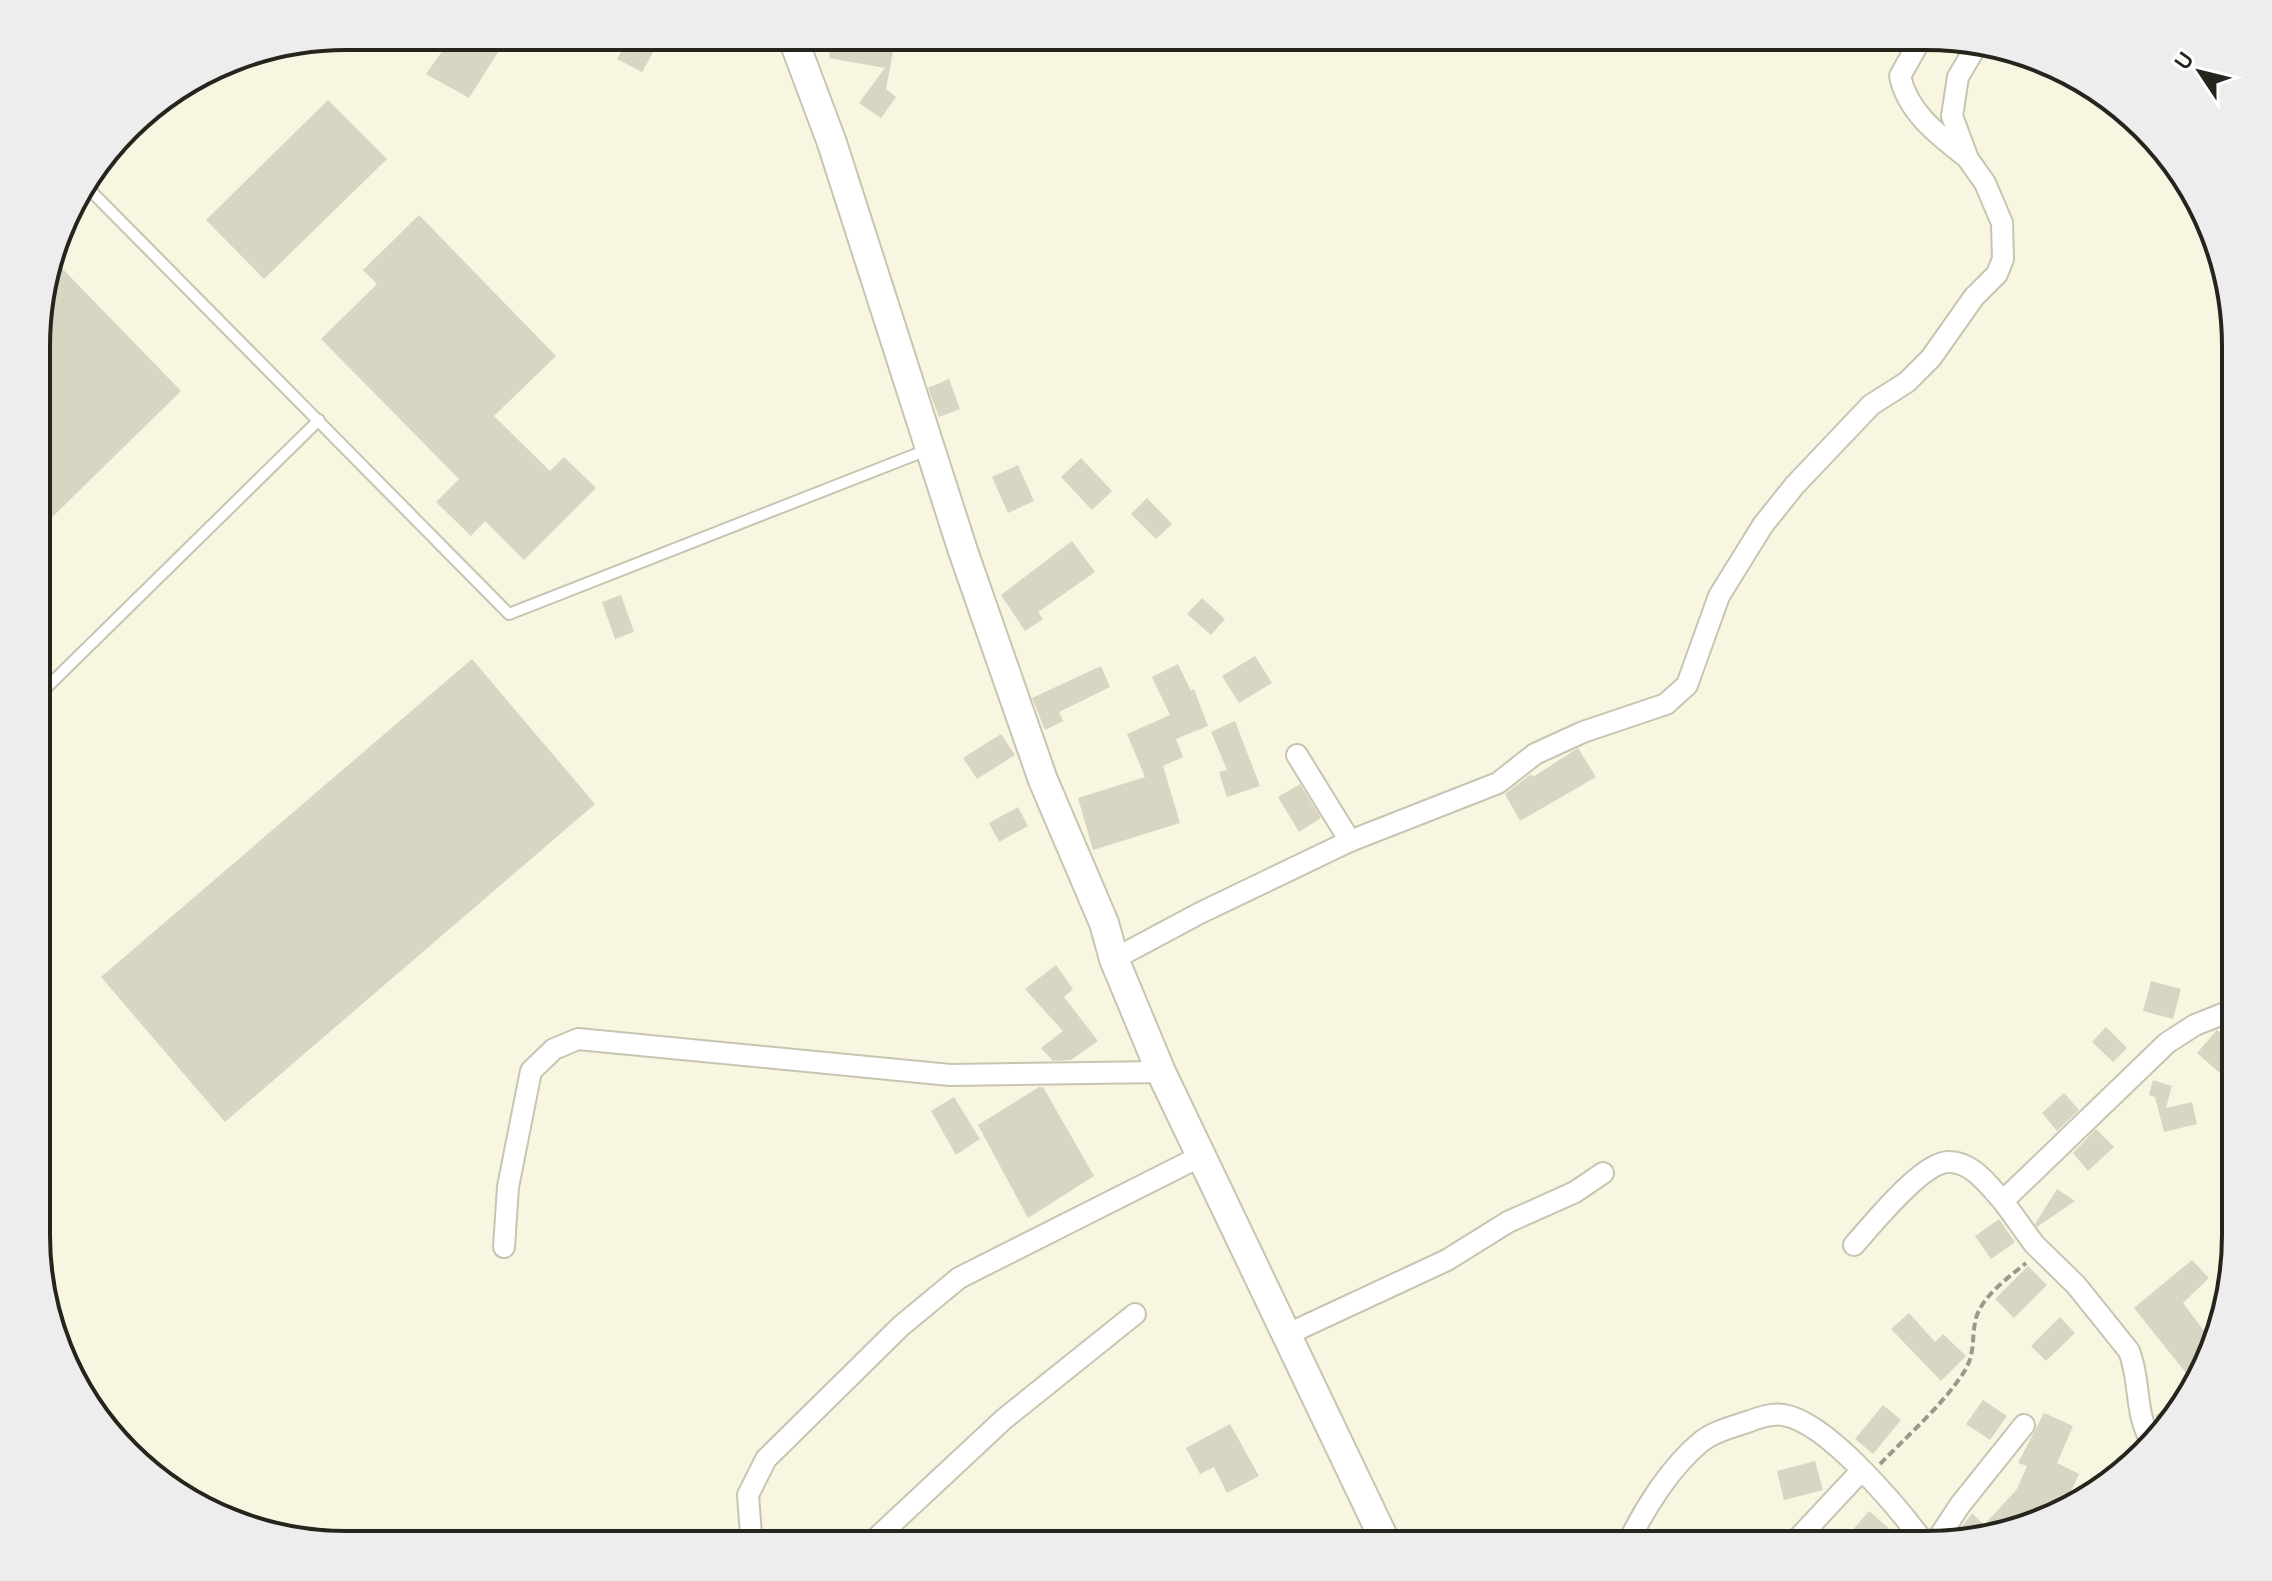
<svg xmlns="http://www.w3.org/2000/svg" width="2272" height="1581" font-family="Overpass,sans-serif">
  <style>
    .building { fill: #d8d6c3 }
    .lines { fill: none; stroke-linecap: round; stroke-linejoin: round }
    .lane-casing { stroke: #c7c5b2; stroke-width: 14 }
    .street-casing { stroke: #c7c5b2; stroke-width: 24 }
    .secondary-casing { stroke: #c7c5b2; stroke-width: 32 }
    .path { stroke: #9b998b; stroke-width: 4; stroke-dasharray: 8 4; stroke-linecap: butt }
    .lane { stroke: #fff; stroke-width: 10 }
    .street { stroke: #fff; stroke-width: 20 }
    .secondary { stroke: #fff; stroke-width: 28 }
    .rim { fill: none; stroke: #25241d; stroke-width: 4 }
  </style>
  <rect width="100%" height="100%" fill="#f8f6e1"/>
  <g class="building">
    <polygon points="453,36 481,36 500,49 469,98 426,74"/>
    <polygon points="630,36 649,36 659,42 642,72 617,59"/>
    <polygon points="833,36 896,36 886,89 896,97 881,118 859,103 885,68 829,58"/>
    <polygon points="328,100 387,159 264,279 206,220"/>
    <polygon points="419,215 556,356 494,416 550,471 564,457 596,488 524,560 485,521 471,536 436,502 459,479 321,339 377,284 363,270"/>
    <polygon points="53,259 181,391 39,530 39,306"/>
    <polygon points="949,379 960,409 939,417 928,388"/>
    <polygon points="1081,458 1112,491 1092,510 1061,477"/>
    <polygon points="1018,465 1034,501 1008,513 992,477"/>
    <polygon points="1147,498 1172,524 1156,539 1131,514"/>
    <polygon points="1072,541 1095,572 1038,612 1043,619 1025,631 1001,595"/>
    <polygon points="621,595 634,632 615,639 602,602"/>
    <polygon points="1202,598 1225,619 1211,635 1187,614"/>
    <polygon points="1255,656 1272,683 1239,703 1222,676"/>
    <polygon points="472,659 595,804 225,1122 101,977"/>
    <polygon points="1178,664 1191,691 1194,689 1208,726 1176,739 1183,757 1163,766 1180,823 1093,850 1078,798 1145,777 1127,734 1170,715 1152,677"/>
    <polygon points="1101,666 1110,687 1059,712 1063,721 1045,730 1032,698"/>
    <polygon points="1235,721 1260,786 1227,797 1219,772 1227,770 1211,732"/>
    <polygon points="1001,734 1015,755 977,779 963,758"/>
    <polygon points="1578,748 1596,777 1520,821 1505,794 1531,774 1533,777"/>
    <polygon points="1300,784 1321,818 1299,832 1278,797"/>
    <polygon points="1018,807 1028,826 999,842 989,823"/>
    <polygon points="1056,965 1073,989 1064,997 1098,1041 1071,1060 1053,1061 1041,1048 1063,1031 1025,989"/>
    <polygon points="2151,981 2181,989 2173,1019 2143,1011"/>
    <polygon points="2106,1027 2127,1048 2113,1062 2092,1042"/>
    <polygon points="2217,1030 2235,1047 2235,1058 2221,1074 2197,1053"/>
    <polygon points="2153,1080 2172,1086 2166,1108 2192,1102 2197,1124 2164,1132 2155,1097 2149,1095"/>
    <polygon points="1039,1087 1043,1087 1094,1176 1028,1218 978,1125"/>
    <polygon points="2064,1093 2079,1110 2057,1131 2042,1113"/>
    <polygon points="954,1097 980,1139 956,1155 931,1111"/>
    <polygon points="2096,1129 2114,1147 2088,1171 2073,1153"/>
    <polygon points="2057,1189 2075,1201 2037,1227 2035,1224"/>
    <polygon points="1999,1219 2015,1242 1991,1259 1975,1236"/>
    <polygon points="2192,1260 2209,1278 2183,1303 2214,1344 2194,1383 2134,1308"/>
    <polygon points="2028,1266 2047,1285 2014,1318 1995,1299"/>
    <polygon points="1909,1313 1935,1342 1943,1334 1966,1356 1941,1381 1891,1329"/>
    <polygon points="2060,1317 2075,1333 2046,1361 2031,1346"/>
    <polygon points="2191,1389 2172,1423 2163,1430 2155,1416"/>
    <polygon points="1983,1400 2007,1416 1990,1440 1966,1424"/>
    <polygon points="1883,1405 1901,1420 1873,1454 1855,1439"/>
    <polygon points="2044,1413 2073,1426 2057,1463 2079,1474 2065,1504 2057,1501 2041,1518 1953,1539 1972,1513 1984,1525 2017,1489 2027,1466 2018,1463"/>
    <polygon points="1230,1424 1259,1476 1227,1493 1214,1467 1200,1474 1186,1448"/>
    <polygon points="1815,1461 1823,1490 1784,1500 1777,1471"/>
    <polygon points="1869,1511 1893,1532 1882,1545 1840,1545"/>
  </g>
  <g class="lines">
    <defs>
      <g id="lane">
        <polyline points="86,186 509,614 927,450"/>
        <polyline points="39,695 319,420"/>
      </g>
      <g id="street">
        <path d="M1922,37L1900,76C1907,111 1937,134 1965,156"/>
        <polyline points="1297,755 1350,841"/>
        <polyline points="1114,959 1200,913 1350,841 1498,783 1535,754 1583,732 1666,704 1687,685 1719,596 1763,525 1795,485 1871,405 1907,382 1931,358 1974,297 1997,274 2003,259 2002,223 1985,183 1968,159 1952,116 1958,77 1978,43"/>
        <path d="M1854,1245C1872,1225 1921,1163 1948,1162C1972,1161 1989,1186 2003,1201"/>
        <polyline points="504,1247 508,1187 531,1071 554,1049 578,1039 950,1075 1161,1072"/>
        <polyline points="1288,1334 1447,1260 1508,1222 1575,1192 1603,1173"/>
        <path d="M2151,1441C2134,1412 2141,1381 2129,1351L2076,1285L2034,1244L2003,1201L2167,1043L2195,1025L2235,1009"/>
        <polyline points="1935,1543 1960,1505 2024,1425"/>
        <polyline points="758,1545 751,1535 748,1495 766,1459 901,1326 959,1278 1203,1155"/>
        <polyline points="869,1545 1004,1419 1135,1314"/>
        <path d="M1627,1545C1644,1509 1671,1466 1702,1441C1715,1431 1732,1427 1747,1422C1758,1418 1771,1413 1783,1415C1827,1421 1900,1510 1926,1545"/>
        <polyline points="1792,1545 1861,1471"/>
      </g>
      <polyline id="secondary" points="792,36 832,143 963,551 1043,780 1104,923 1114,959 1161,1072 1387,1545"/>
    </defs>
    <use href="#lane" class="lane-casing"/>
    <use href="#street" class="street-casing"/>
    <use href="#secondary" class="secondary-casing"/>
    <path class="path" d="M1880,1464C1909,1434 1942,1406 1964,1372C1976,1353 1971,1338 1976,1318C1983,1295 2008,1278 2026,1263"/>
    <use href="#lane" class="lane"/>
    <use href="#street" class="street"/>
    <use href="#secondary" class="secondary"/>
  </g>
  <path d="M0 0H2272V1581H0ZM346 50H1926A296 296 0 0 1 2222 346V1235A296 296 0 0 1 1926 1531H346A296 296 0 0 1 50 1235V346A296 296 0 0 1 346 50Z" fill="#eeeded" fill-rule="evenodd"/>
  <path class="rim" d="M346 50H1926A296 296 0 0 1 2222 346V1235A296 296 0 0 1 1926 1531H346A296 296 0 0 1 50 1235V346A296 296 0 0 1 346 50Z"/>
  <g transform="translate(2200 72) rotate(305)" stroke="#ffffff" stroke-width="6" paint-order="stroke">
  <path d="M0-6L14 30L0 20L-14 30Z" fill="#25241d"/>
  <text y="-12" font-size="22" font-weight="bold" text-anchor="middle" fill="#25241d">U</text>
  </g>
</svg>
